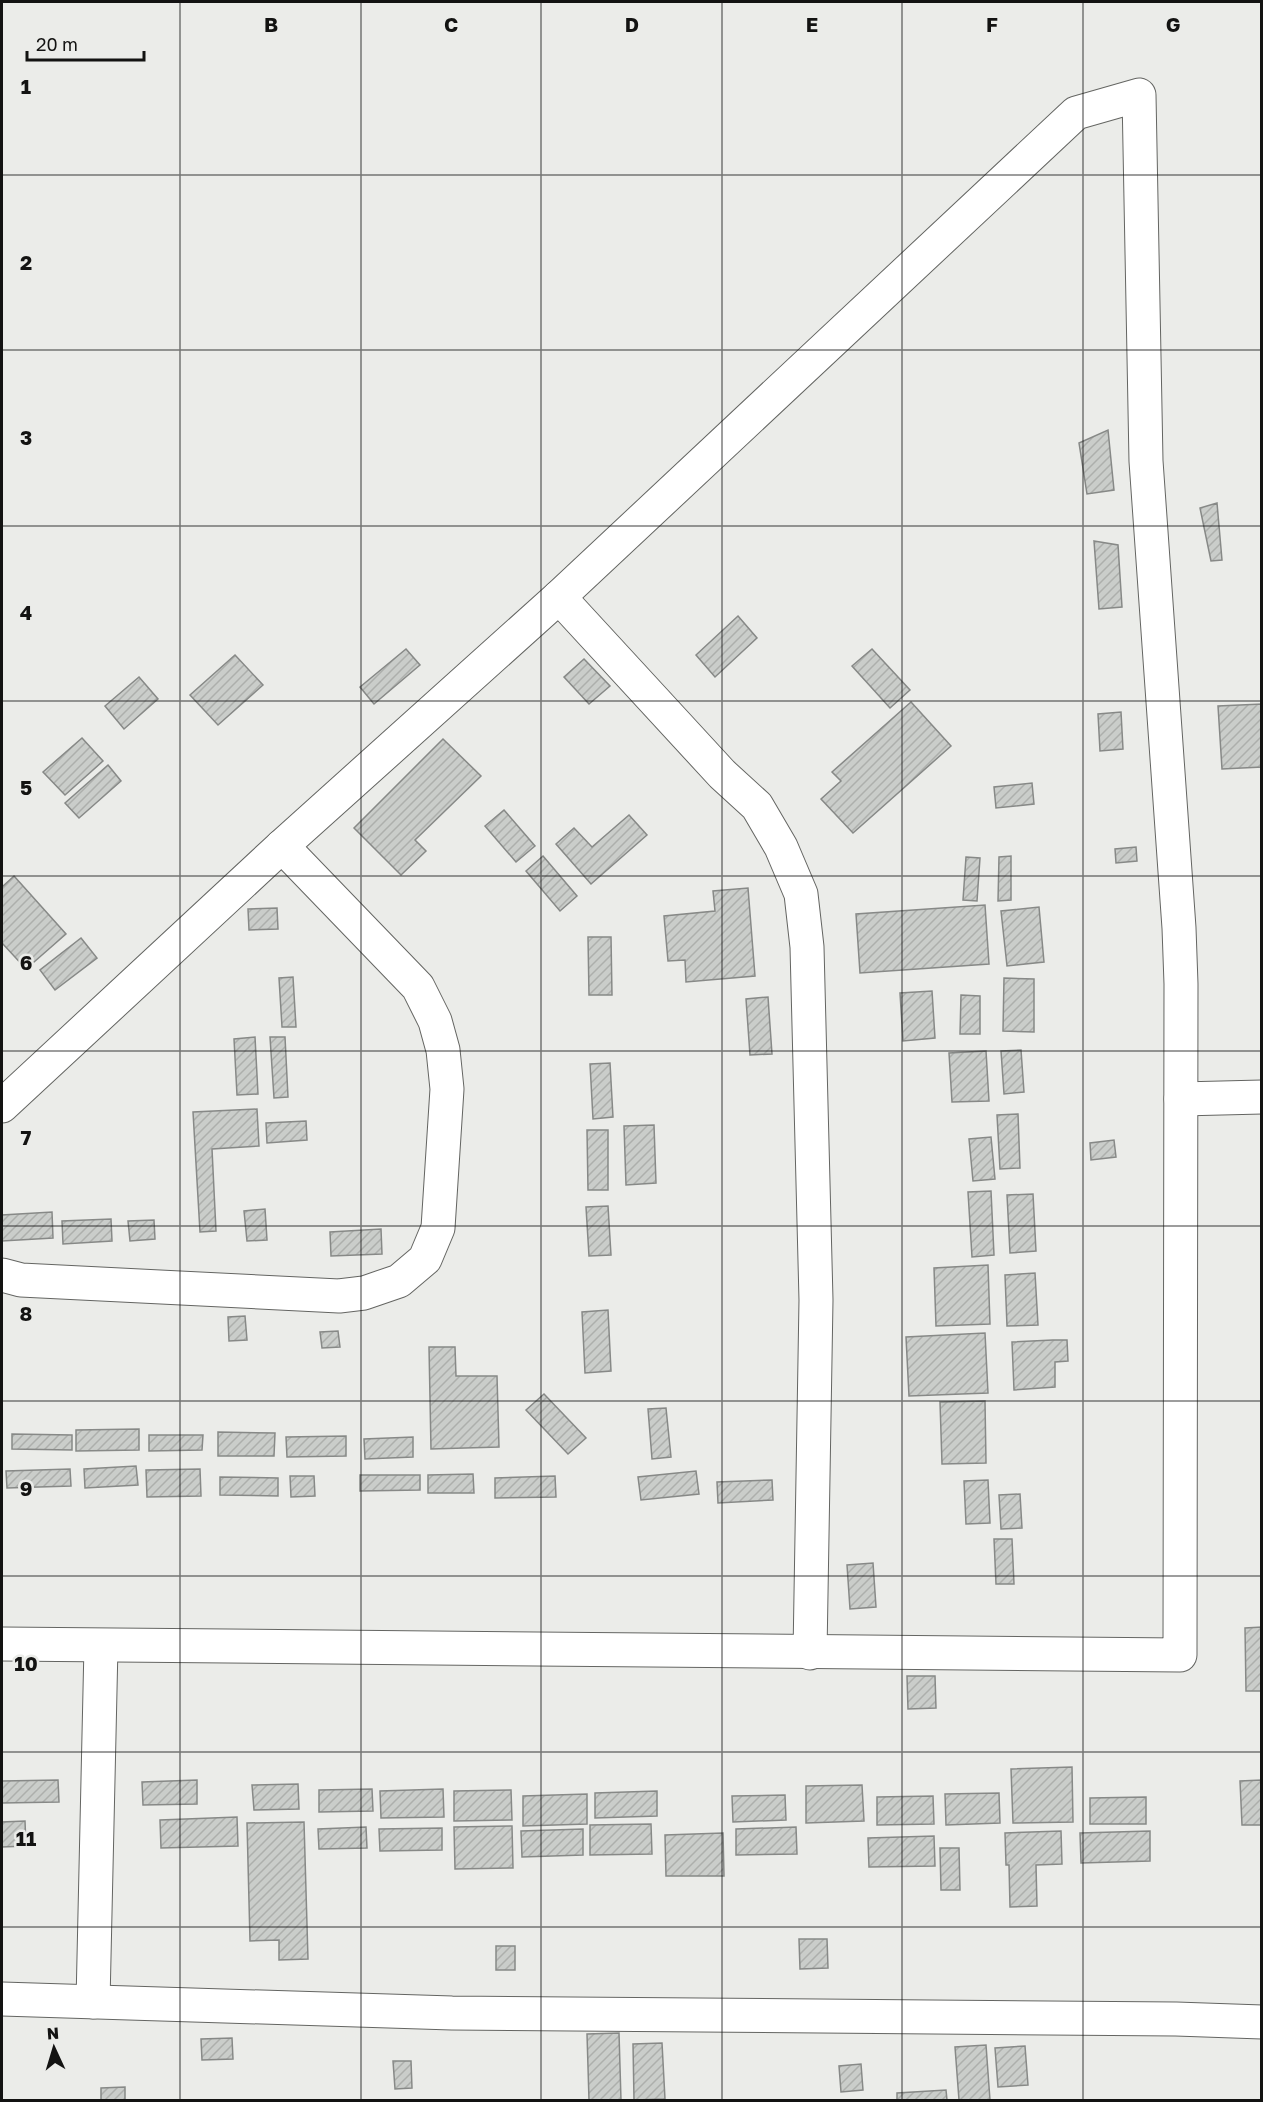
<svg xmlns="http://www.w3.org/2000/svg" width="1263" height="2102" font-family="'Golos Text',sans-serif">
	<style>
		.building { fill: url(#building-hatch); stroke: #878987; stroke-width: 1.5 }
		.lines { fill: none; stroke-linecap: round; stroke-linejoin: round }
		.minor-casing { stroke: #646562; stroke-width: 35 }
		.minor { stroke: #fff; stroke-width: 33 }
		.grid { fill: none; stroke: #131312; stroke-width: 1.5; stroke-opacity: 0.55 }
		.grid-label { font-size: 20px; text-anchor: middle; font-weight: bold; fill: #131312; stroke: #ebece9; stroke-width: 5; stroke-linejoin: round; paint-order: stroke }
	</style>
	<defs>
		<pattern id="building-hatch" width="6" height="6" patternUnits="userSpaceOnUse" patternTransform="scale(1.5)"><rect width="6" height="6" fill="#cacdca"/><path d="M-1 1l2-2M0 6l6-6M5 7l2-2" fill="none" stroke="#adafac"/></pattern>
	</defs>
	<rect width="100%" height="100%" fill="#ebece9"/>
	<g class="building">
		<path d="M1108 430 1114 490 1087 494 1079 443Z"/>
		<path d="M1217 503 1222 560 1211 561 1200 508Z"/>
		<path d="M1094 541 1118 545 1122 607 1099 609Z"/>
		<path d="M738 616 757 638 715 677 696 655Z"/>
		<path d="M406 649 420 665 374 704 360 687Z"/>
		<path d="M872 649 910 690 890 708 852 666Z"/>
		<path d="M235 655 263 685 218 725 190 695Z"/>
		<path d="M584 659 610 686 589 704 564 677Z"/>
		<path d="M139 677 158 699 124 729 105 706Z"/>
		<path d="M911 702 951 746 853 833 821 799 841 781 832 772Z"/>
		<path d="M1262 704V767L1222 769 1218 706Z"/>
		<path d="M1121 712 1123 749 1100 751 1098 714Z"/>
		<path d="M82 738 103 761 65 795 43 772Z"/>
		<path d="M443 739 481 776 415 840 426 851 401 875 354 828Z"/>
		<path d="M108 765 121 781 79 818 65 803Z"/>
		<path d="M1032 783 1034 804 996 808 994 787Z"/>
		<path d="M504 810 535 846 516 862 485 826Z"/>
		<path d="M629 815 647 835 591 884 556 844 574 828 592 847Z"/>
		<path d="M1136 847 1137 861 1116 863 1115 849Z"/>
		<path d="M543 856 577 896 560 911 526 871Z"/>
		<path d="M1011 856V900L998 901 999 857Z"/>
		<path d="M966 857 980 858 977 901 963 900Z"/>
		<path d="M14 876 66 934 26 969 2 943V887Z"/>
		<path d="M748 888 755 976 686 982 685 960 668 961 664 916 715 911 713 891Z"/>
		<path d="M985 905 989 964 860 973 856 914Z"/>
		<path d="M1039 907 1044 962 1007 966 1001 911Z"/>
		<path d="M277 908 278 929 249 930 248 909Z"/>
		<path d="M588 937H611L612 995H589Z"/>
		<path d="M81 938 97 958 55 990 40 970Z"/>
		<path d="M293 977 296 1027H282L279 978Z"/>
		<path d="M1004 978 1034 979V1032L1003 1031Z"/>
		<path d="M932 991 935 1038 903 1041 900 993Z"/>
		<path d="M961 995 980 996V1034H960Z"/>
		<path d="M768 997 772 1054 750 1055 746 999Z"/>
		<path d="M255 1037 258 1094 237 1095 234 1039Z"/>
		<path d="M270 1037H285L288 1097 274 1098Z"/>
		<path d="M1021 1050 1024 1092 1004 1094 1001 1051Z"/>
		<path d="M986 1051 989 1101 952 1102 949 1053Z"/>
		<path d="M610 1063 613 1117 593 1119 590 1064Z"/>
		<path d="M257 1109 259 1146 212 1149 216 1231 200 1232 193 1112Z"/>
		<path d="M1018 1114 1020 1168 1000 1169 997 1115Z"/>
		<path d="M306 1121 307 1140 267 1143 266 1123Z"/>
		<path d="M654 1125 656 1183 626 1185 624 1126Z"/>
		<path d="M587 1130H608V1190H588Z"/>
		<path d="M991 1137 995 1179 973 1181 969 1139Z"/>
		<path d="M1114 1140 1116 1157 1091 1160 1090 1143Z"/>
		<path d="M991 1191 994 1255 972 1257 968 1192Z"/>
		<path d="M1033 1194 1036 1251 1010 1253 1007 1195Z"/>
		<path d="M608 1206 611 1255 589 1256 586 1207Z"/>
		<path d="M265 1209 267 1240 247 1241 244 1211Z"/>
		<path d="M52 1212 53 1238 2 1241V1215Z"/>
		<path d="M111 1219 112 1241 63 1244 62 1221Z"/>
		<path d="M154 1220 155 1239 130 1241 128 1221Z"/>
		<path d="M381 1229 382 1254 331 1256 330 1232Z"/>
		<path d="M988 1265 990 1324 936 1326 934 1268Z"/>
		<path d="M1035 1273 1038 1325 1007 1326 1005 1275Z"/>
		<path d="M608 1310 611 1371 585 1373 582 1312Z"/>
		<path d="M245 1316 247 1340 229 1341 228 1317Z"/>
		<path d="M338 1331 340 1347 322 1348 320 1332Z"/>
		<path d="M985 1333 988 1393 909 1396 906 1337Z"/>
		<path d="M1053 1340H1067L1068 1361 1055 1362V1387L1014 1390 1012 1342Z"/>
		<path d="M429 1347H455L456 1376H497L499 1447 431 1449Z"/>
		<path d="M544 1394 586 1438 568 1454 526 1410Z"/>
		<path d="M985 1401 986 1463 942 1464 940 1402Z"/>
		<path d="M666 1408 671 1457 652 1459 648 1409Z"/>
		<path d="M139 1429V1450L76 1451V1430Z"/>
		<path d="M218 1432 275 1433 274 1456H218Z"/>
		<path d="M12 1434 72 1435V1450L12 1449Z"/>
		<path d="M149 1435H203L202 1450 149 1451Z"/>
		<path d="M346 1436V1456L287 1457 286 1437Z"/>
		<path d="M413 1437V1457L365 1459 364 1439Z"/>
		<path d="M136 1466 138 1485 85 1488 84 1469Z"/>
		<path d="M70 1469 71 1486 7 1488 6 1471Z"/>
		<path d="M200 1469 201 1496 147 1497 146 1470Z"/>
		<path d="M696 1471 699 1494 641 1500 638 1477Z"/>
		<path d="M473 1474 474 1493H428V1475Z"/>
		<path d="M360 1475H420V1490L360 1491Z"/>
		<path d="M290 1476H314L315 1496 291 1497Z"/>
		<path d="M555 1476 556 1497 495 1498V1478Z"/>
		<path d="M220 1477 278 1478V1496L220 1495Z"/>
		<path d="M772 1480 773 1500 718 1503 717 1482Z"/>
		<path d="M988 1480 990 1523 966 1524 964 1481Z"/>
		<path d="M1020 1494 1022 1528 1001 1529 999 1495Z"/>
		<path d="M994 1539H1012L1014 1584H996Z"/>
		<path d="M873 1563 876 1607 850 1609 847 1565Z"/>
		<path d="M1262 1627V1691H1246L1245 1628Z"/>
		<path d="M907 1676H935L936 1708 908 1709Z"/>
		<path d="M1072 1767 1073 1822 1013 1823 1011 1769Z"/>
		<path d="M58 1780 59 1802 2 1803V1781Z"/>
		<path d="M197 1780V1804L143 1805 142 1782Z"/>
		<path d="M1262 1780V1825H1242L1240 1781Z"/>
		<path d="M298 1784 299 1809 254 1810 252 1785Z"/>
		<path d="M862 1785 864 1821 806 1823V1786Z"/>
		<path d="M372 1789 373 1811 319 1812V1790Z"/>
		<path d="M443 1789 444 1817 381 1818 380 1791Z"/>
		<path d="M511 1790 512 1820 454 1821V1791Z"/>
		<path d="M657 1791V1816L595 1818V1793Z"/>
		<path d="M999 1793 1000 1823 946 1825 945 1794Z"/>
		<path d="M587 1794V1824L523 1826V1796Z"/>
		<path d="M785 1795 786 1820 733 1822 732 1796Z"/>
		<path d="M933 1796 934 1824 877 1825V1797Z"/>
		<path d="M1146 1797V1824H1090V1798Z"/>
		<path d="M237 1817 238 1846 161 1848 160 1820Z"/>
		<path d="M25 1821 26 1846 2 1847V1822Z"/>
		<path d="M304 1822 308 1959 279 1960V1940L250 1941 247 1823Z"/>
		<path d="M651 1824 652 1854 590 1855V1825Z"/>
		<path d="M512 1826 513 1868 455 1869 454 1827Z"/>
		<path d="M366 1827 367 1848 319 1849 318 1829Z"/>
		<path d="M796 1827 797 1854 736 1855V1829Z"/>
		<path d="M442 1828V1850L380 1851 379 1829Z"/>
		<path d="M583 1829V1855L522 1857 521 1831Z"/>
		<path d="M1061 1831 1062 1864 1036 1865 1037 1906 1010 1907 1009 1865H1006L1005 1833Z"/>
		<path d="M1150 1831V1861L1081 1863 1080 1833Z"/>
		<path d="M723 1833 724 1876H666L665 1835Z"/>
		<path d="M934 1836 935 1866 869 1867 868 1838Z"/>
		<path d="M940 1848H959L960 1890H941Z"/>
		<path d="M799 1939H827L828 1968 800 1969Z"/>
		<rect x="496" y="1946" width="19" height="24"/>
		<path d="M619 2033 621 2100H589L587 2034Z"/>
		<path d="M232 2038 233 2059 202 2060 201 2039Z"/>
		<path d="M662 2043 665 2099 634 2100 633 2044Z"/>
		<path d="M986 2045 990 2100H959L955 2047Z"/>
		<path d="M1025 2046 1028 2085 998 2087 995 2048Z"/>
		<path d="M393 2061H411L412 2088 395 2089Z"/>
		<path d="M861 2064 863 2090 841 2092 839 2066Z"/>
		<path d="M125 2087V2100H101V2088Z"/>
		<path d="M946 2090 947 2100H897V2093Z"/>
	</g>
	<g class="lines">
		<g class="minor-casing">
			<g id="minor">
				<path d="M559 597 722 774 757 806 781 847 801 894 807 947 816 1300 810 1653"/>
				<path d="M1181 1099 1262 1097"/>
				<path d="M2 1106 282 846 559 597 1076 113 1139 95 1146 461 1179 928 1181 984 1180 1655 2 1644"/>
				<path d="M2 1275 21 1280 339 1296 364 1293 399 1281 425 1259 438 1228 447 1089 443 1050 435 1021 418 987 282 846"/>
				<path d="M2 1999 452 2013 1176 2019 1262 2022"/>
				<path d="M93 2002 101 1646"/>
			</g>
		</g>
		<use href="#minor" class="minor"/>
	</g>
	<path class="grid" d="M180 2V2100M361 2V2100M541 2V2100M722 2V2100M902 2V2100M1083 2V2100M2 175H1262M2 350H1262M2 526H1262M2 701H1262M2 876H1262M2 1051H1262M2 1226H1262M2 1401H1262M2 1576H1262M2 1752H1262M2 1927H1262"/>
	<g class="grid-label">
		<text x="271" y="32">B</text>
		<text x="451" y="32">C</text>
		<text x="632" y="32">D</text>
		<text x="812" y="32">E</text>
		<text x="992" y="32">F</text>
		<text x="1173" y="32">G</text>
		<text x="26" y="94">1</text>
		<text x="26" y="270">2</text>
		<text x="26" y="445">3</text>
		<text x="26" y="620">4</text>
		<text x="26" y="795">5</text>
		<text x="26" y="970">6</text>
		<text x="26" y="1145">7</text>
		<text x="26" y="1321">8</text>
		<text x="26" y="1496">9</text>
		<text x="26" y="1671">10</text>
		<text x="26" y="1846">11</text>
	</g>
	<rect width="1263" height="2102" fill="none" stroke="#131312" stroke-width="6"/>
	<g transform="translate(54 2048) rotate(356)" stroke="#ebece9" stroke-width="4.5" paint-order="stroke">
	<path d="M0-4.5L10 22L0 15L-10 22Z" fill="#131312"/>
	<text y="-9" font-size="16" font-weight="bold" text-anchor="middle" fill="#131312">N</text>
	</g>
	<path d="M27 51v9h117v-9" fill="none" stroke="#131312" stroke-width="3"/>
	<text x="36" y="51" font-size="18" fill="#131312" stroke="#ebece9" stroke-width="4.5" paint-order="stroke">20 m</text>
</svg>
